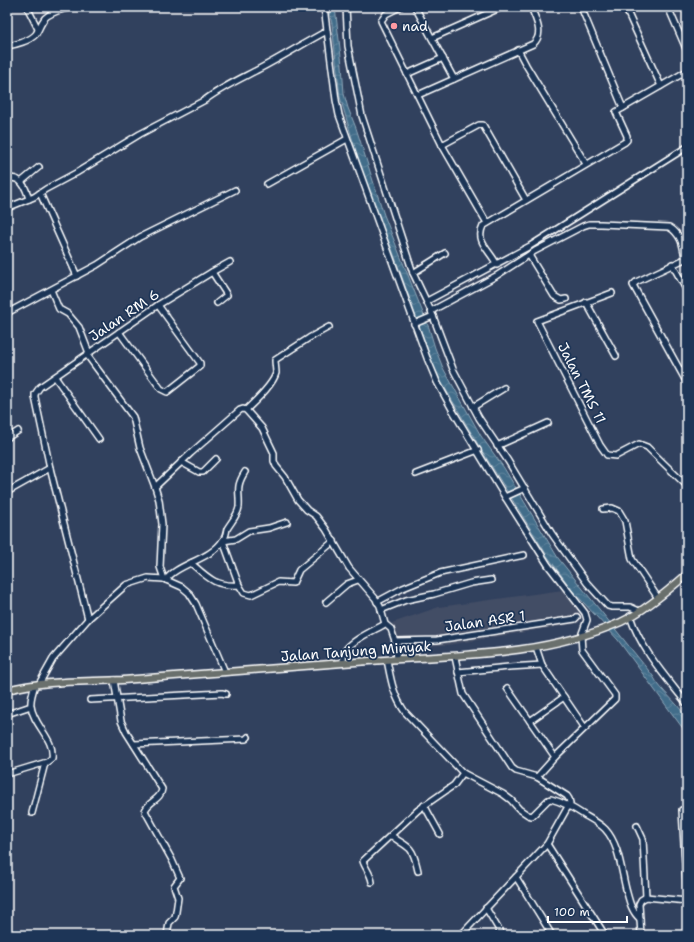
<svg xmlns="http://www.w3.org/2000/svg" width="694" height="942" font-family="'Shantell Sans',sans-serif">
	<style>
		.built { fill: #434d65 }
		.water { fill: url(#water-waves); stroke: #8ea7b9 }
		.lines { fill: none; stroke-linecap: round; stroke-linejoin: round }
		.minor-casing { stroke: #fff; stroke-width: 8 }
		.major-casing { stroke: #fff; stroke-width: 9 }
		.minor { stroke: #1d3557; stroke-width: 5 }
		.major { stroke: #6b706d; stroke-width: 6 }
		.poi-dot { fill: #ff9aa2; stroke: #1d3557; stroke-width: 1.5 }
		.labels { text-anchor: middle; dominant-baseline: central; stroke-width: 3.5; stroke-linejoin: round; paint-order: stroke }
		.poi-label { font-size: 14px; fill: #fff; stroke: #1d3557; text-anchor: start }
		.street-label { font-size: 14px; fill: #fff; stroke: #1d3557 }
	</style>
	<defs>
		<pattern id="water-waves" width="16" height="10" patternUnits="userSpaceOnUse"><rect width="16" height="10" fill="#436d8a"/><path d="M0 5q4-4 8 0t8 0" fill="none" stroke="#5f839c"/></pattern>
	</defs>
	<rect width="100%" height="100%" fill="#31415e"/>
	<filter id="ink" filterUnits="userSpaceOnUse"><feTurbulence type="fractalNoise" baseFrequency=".025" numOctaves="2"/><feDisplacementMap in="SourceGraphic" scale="8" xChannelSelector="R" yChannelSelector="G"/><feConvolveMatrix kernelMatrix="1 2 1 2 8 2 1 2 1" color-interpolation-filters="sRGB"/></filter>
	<g filter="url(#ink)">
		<path class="built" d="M563 590 580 613 581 618 579 623 448 645 400 647 392 623 439 607Z"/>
		<path class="water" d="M328 7H335L342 65 344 94 348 108 356 128 384 215 429 328 435 348 443 368 481 436 504 468 558 558 653 676C661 692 678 702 686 718 688 722 687 729 687 734L618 640 572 590 548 557 479 446 442 383 433 365 392 249 375 213 352 138 340 97 332 24Z"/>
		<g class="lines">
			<g class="minor-casing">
				<g id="minor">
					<path d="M27 7 38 29"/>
					<path d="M324 7 336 100 339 115 427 358 437 382 453 411 505 497 548 565 585 613 587 620 581 636 582 650 615 695V699L555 757 537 777"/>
					<path d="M346 7 348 46 362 116 413 273 431 311 453 369 479 418 508 461 552 534 587 583 608 606 612 607H630L639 611"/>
					<path d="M400 7 386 14 381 21 442 145 487 223"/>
					<path d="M415 7 454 79"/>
					<path d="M581 7 623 108"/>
					<path d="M625 7 661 86"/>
					<path d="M668 7 687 51"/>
					<path d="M432 38 502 7"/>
					<path d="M7 46C15 45 30 41 36 34 39 29 41 23 45 18 52 11 62 10 71 7"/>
					<path d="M518 50 526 65 586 164"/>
					<path d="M407 74 443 58"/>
					<path d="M418 95 533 44C545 34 535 18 531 7"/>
					<path d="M442 145 479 125H483L526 200"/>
					<path d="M7 179C21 175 26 188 29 199"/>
					<path d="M21 182 39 167"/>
					<path d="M267 184 347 139"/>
					<path d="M40 193 77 276"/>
					<path d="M7 208 34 197 46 189 76 173 140 134 205 100C222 87 240 79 259 69 282 57 304 43 327 31"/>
					<path d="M529 255 554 296 561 300 566 299"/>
					<path d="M687 258 636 282 633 285 687 383"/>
					<path d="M672 264 687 291"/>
					<path d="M497 265C490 250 475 242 483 226L625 142 627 140V136L616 112 687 71"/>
					<path d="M212 272 227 295 217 303"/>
					<path d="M413 273 445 253"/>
					<path d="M51 290 59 309 68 314 79 327 89 353"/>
					<path d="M612 293 537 321 600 445 607 455 616 456 639 444 647 447 687 486"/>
					<path d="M427 301 530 246 687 147"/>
					<path d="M586 302 616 356"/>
					<path d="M431 311 496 276 535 251 583 226 589 224H601L669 227C681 234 683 245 685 258"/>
					<path d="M7 313 97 265 140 237 235 190"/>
					<path d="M414 324 433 316"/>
					<path d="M119 332 161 389 167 392 200 366V363L158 305"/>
					<path d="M87 355 133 417 140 448 155 487 159 500 162 524 160 567 164 579"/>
					<path d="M55 377 99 439"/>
					<path d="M473 407 504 388"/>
					<path d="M246 410C255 401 273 385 276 373 276 369 275 364 275 360L309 338 329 327"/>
					<path d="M7 438 18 431"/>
					<path d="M497 446 548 423"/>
					<path d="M181 462 199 472H203L216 459"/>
					<path d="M50 468 88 619"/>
					<path d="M416 474 478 450"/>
					<path d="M155 487 191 453 240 410 243 409 246 410 262 428 274 453V461L276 466 285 477 298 500 307 510 316 516 326 529 349 568 375 598 380 606 385 624 391 629 395 641 397 659"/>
					<path d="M7 492 50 468 35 397V394L40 387 158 305 212 272 230 262"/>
					<path d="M505 497 525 488"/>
					<path d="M603 509 612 508 619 511 625 521 632 559 658 598"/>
					<path d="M223 541 239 585 244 593 251 595 278 582 293 583 299 570 334 541"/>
					<path d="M223 541 236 539 249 531 269 528 287 522"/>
					<path d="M191 563C208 578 216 587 239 585"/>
					<path d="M166 580C176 564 211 560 223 540 226 537 226 533 227 529 231 522 238 515 239 507 240 491 235 488 245 472"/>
					<path d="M326 602 347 584 358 580"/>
					<path d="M377 602 403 588 440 573 524 555"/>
					<path d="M381 610 406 600 434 594 471 583 491 580"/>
					<path d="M630 616C641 650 666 677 687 704"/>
					<path d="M395 641 437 640 575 619 577 617"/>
					<path d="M536 647 542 665 585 728"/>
					<path d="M455 657 463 694 512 768 516 771 537 777 567 796 569 799 570 803 547 844 461 935"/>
					<path d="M387 660C391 680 393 695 405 712L463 773 503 794 511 800 519 809 528 815 532 816 548 800 551 799C562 802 575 809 584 815 591 819 599 823 605 829 619 844 621 869 626 889 629 900 631 911 640 919"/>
					<path d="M343 663C343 659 343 654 345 651 351 640 375 630 385 624"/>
					<path d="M458 672 509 667 542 665"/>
					<path d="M114 680 121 721 126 732 162 789C161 800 148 801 145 811L172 860 180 878 174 886 178 898 176 912 175 917 169 923 167 935"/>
					<path d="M39 684 53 659 88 619 126 585 148 578 164 579 182 587 189 593 196 604 225 672"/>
					<path d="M507 688 555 757"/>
					<path d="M90 700 222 693 226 694"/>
					<path d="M7 714 31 706"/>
					<path d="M530 721 564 697"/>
					<path d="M134 744 246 739 248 737"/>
					<path d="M7 774 47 762 52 758C55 739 33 725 31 706 30 700 33 691 35 685"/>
					<path d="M424 805 440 834"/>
					<path d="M682 810 687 898"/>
					<path d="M32 813 45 763"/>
					<path d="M637 826 643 839 646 897"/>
					<path d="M391 835C397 841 404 843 410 849 415 855 416 863 418 871"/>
					<path d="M547 844 605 935"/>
					<path d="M516 877 552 935"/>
					<path d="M372 882C371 874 364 866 363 861L418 810 454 785 463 773"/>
					<path d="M486 908 502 935"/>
					<path d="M641 935 639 904 641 900 646 897 687 901"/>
				</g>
			</g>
			<g class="major-casing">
				<path id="major" d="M7 690C45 680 84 682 123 680 205 674 287 668 369 661 454 655 541 657 621 622 644 611 668 591 687 574"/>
			</g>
			<use href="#minor" class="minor"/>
			<use href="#major" class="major"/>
		</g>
	</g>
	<circle class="poi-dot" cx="394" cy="26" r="4"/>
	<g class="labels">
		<g class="poi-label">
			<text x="402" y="26">nad</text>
		</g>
		<g class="street-label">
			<text transform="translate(124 315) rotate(-34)">Jalan RM 6</text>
			<text transform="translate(582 383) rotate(63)">Jalan TMS 11</text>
			<text transform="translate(485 621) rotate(-8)">Jalan ASR 1</text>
			<text transform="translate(356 651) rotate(-4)">Jalan Tanjung Minyak</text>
		</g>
	</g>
	<rect width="694" height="942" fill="none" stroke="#1d3557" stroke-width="24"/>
	<rect x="12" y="12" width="670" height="918" fill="none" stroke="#fff" stroke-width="1.5" filter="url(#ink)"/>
	<path d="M548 916v6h79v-6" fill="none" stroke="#ffffff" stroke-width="2"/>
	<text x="554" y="916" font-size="12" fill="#ffffff" stroke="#1d3557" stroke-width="3" paint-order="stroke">100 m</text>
</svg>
